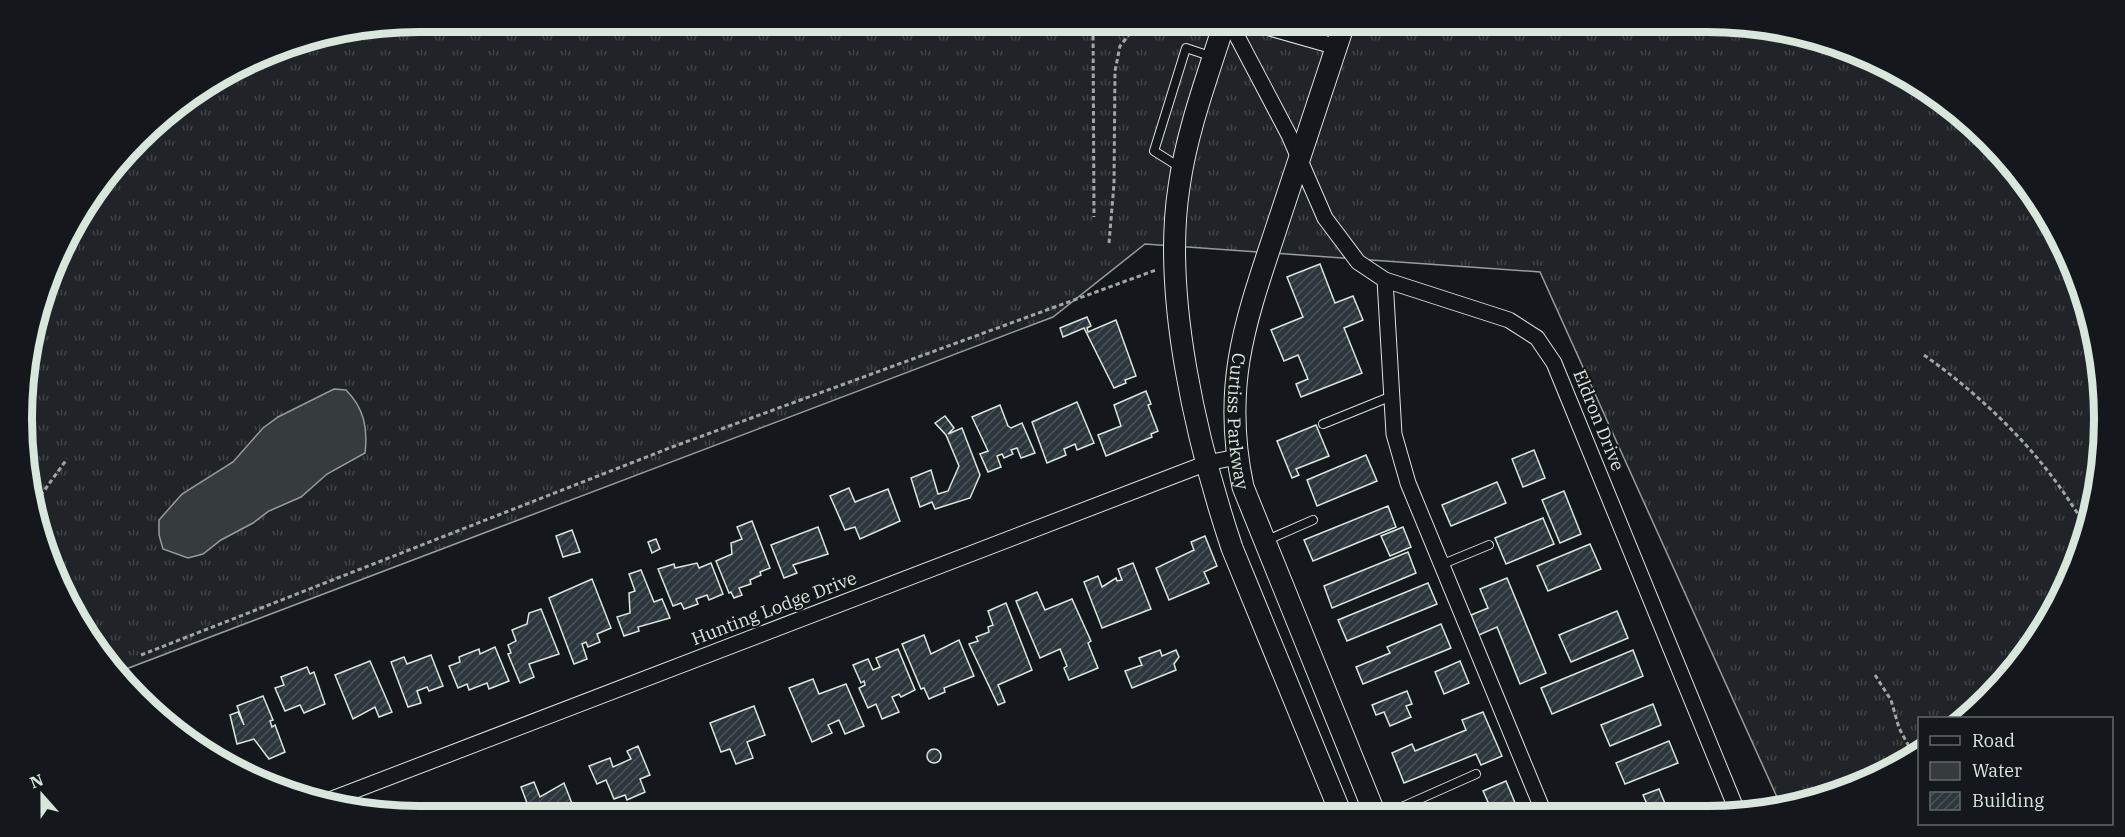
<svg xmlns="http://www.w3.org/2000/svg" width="2125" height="837" font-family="'IBM Plex Serif',serif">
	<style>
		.grass { fill: url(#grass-tufts); stroke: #939e99; stroke-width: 1.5 }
		.water { fill: #363b3e; stroke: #939e99; stroke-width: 1.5 }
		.building { fill: url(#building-hatch); stroke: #d8e6dc; stroke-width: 1.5 }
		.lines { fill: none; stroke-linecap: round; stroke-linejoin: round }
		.service-casing { stroke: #d8e6dc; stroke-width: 10 }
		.minor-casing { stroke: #d8e6dc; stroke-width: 17 }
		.secondary-casing { stroke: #d8e6dc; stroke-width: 23 }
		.path { stroke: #9da8a2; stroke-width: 3; stroke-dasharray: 4.5 3; stroke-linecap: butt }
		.service { stroke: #14181c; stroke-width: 8 }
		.minor { stroke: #14181c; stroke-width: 15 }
		.secondary { stroke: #14181c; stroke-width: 21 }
		.labels { text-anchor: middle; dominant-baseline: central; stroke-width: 4.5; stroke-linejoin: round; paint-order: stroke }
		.street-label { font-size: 18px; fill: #d8e6dc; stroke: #14181c }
		.rim { fill: none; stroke: #d8e6dc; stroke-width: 8 }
	</style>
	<defs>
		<pattern id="grass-tufts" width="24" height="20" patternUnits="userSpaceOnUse" patternTransform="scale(1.5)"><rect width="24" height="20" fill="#202428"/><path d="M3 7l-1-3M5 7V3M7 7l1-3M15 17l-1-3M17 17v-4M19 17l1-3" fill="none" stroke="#404447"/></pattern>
		<pattern id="building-hatch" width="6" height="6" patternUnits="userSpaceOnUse" patternTransform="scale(1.5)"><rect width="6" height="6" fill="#2c363c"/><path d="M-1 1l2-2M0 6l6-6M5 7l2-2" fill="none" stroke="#4a5358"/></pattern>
	</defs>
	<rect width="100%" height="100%" fill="#14181c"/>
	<path class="grass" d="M418 21H1706L1834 42 1905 74 1968 119 2022 176 2063 242 2090 315 2103 392 2101 470 2083 546 2037 640 1968 718H1920L1919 750 1882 775 1781 806 1540 272 1145 244 1053 317 118 672 88 639 51 571 29 496 24 366 42 290 74 220 157 119 220 74 290 42Z"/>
	<path class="water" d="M334 389 346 390C364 408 368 428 365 453L327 474 301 497 269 511 253 523 221 540 203 554 188 558 163 549 159 535V520L182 494 233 462 263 428 278 417Z"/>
	<g class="building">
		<path d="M1320 264 1335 303 1353 296 1363 320 1344 328 1362 373 1301 397 1296 384 1308 379 1298 355 1284 361 1271 330 1303 317 1287 277Z"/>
		<path d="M1087 317 1091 326 1087 328 1088 332 1116 320 1136 376 1125 380 1126 383 1114 388 1084 328 1063 337 1060 328Z"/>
		<path d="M1146 391 1151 404 1148 405 1158 431 1151 434 1152 437 1106 456 1098 435 1121 426 1114 405Z"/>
		<path d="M1077 402 1094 443 1077 450 1075 444 1064 449 1066 455 1047 463 1032 422Z"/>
		<path d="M1000 405 1008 426 1011 428 1022 423 1035 453 1021 458 1017 448 1011 450 1013 454 1004 458 1002 454 997 456 1001 467 988 472 980 454 988 451 972 417Z"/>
		<path d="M945 416 954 428 948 434 962 428 980 475 970 498 935 509 932 502 920 507 911 478 931 470 938 494 948 491 959 466 946 435 935 423Z"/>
		<path d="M1316 425 1329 456 1296 469 1299 475 1292 478 1277 441Z"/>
		<path d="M1534 450 1545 478 1523 487 1512 459Z"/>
		<path d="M1366 455 1377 481 1317 506 1307 480Z"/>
		<path d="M1497 482 1506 503 1451 526 1442 505Z"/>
		<path d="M849 488 855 502 888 489 900 521 860 539 855 527 845 530 830 496Z"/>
		<path d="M1564 491 1581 534 1560 543 1542 500Z"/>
		<path d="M1388 506 1396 527 1313 561 1304 540Z"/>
		<path d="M1543 518 1554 544 1506 564 1495 538Z"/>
		<path d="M752 521 770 568 760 572 761 575 750 580 751 584 739 588 742 595 734 598 731 592 729 593 716 561 732 554 731 543 742 539 737 527Z"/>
		<path d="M818 527 828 554 793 565 797 573 784 578 771 545Z"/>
		<path d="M1403 527 1411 547 1390 556 1381 536Z"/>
		<path d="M572 530 580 552 563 557 556 536Z"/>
		<path d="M1205 536 1217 566 1204 572 1209 583 1169 600 1156 568 1194 550 1191 542Z"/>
		<path d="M656 539 660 549 652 553 648 542Z"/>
		<path d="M1590 544 1601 569 1548 591 1537 566Z"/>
		<path d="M1408 552 1416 573 1332 608 1324 586Z"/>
		<path d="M697 563 699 568 711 563 723 594 709 600 707 595 696 599 698 604 684 609 681 603 673 606 658 569 674 564 675 568Z"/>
		<path d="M1133 563 1151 609 1102 628 1084 582 1098 576 1102 587 1116 578 1117 581 1122 580 1118 569Z"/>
		<path d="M641 570 654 602 662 599 670 618 638 627 639 631 624 636 617 617 630 613 629 593 635 591 629 574Z"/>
		<path d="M1507 578 1546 673 1520 684 1497 627 1479 635 1471 615 1488 608 1480 589Z"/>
		<path d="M592 579 611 628 597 634 600 642 588 647 586 642 582 644 587 659 574 664 549 598Z"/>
		<path d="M1428 583 1437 604 1347 641 1338 620Z"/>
		<path d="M1037 592 1045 610 1072 599 1091 641 1088 643 1098 668 1069 680 1064 668 1067 666 1060 649 1040 658 1016 601Z"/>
		<path d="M1006 603 1032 670 998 685 1005 702 998 705 969 644 978 641 976 637 989 632 988 627 993 625 988 611Z"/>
		<path d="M541 609 559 654 529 664 534 677 520 683 508 654 511 653 508 645 516 641 512 630 527 624 529 613Z"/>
		<path d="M1617 611 1628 638 1571 662 1559 635Z"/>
		<path d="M1441 624 1451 648 1363 684 1356 667 1390 653 1387 647Z"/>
		<path d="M924 635 931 654 959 640 974 676 944 688 945 692 929 699 924 688 921 689 902 644Z"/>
		<path d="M495 647 509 681 489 689 487 683 469 690 467 684 458 688 449 666 460 662 459 657 479 649 480 654Z"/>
		<path d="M898 649 915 690 901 697 899 694 892 697 899 712 882 719 876 704 868 708 859 688 865 685 864 681 861 683 853 665 868 659 873 670 880 667 876 658Z"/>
		<path d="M1160 650 1162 656 1176 650 1179 657 1174 664 1176 670 1132 688 1125 671 1142 665 1139 658Z"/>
		<path d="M1633 650 1643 676 1552 714 1541 688Z"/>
		<path d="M431 655 443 686 429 691 427 687 417 691 421 703 408 707 391 662 404 657 407 664Z"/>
		<path d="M370 661 392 712 379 717 375 707 353 719 335 675Z"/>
		<path d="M1460 661 1469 683 1444 694 1435 672Z"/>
		<path d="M307 667 310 674 314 672 325 704 304 713 300 705 285 711 275 688 284 685 281 677Z"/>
		<path d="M813 679 819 694 846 684 864 726 845 734 839 720 828 725 832 733 812 742 789 688Z"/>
		<path d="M1407 691 1412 704 1406 706 1411 717 1390 726 1384 712 1376 715 1372 705Z"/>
		<path d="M263 696 273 720 270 721 272 727 275 725 285 752 269 759 254 739 237 744 230 715 238 712 244 725 237 706Z"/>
		<path d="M1653 704 1661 725 1610 746 1601 725Z"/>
		<path d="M754 706 765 735 747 742 753 758 736 764 730 749 721 752 710 723Z"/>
		<path d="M1483 712 1502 756 1481 765 1476 754 1404 783 1392 753 1412 744 1415 751 1466 730 1462 720Z"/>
		<path d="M1669 741 1678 763 1625 784 1616 763Z"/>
		<path d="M638 746 650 775 640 779 645 792 627 800 625 795 614 799 606 780 597 784 589 766 610 758 613 767 631 759 627 751Z"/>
		<circle cx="934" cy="756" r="7"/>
		<path d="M1506 781 1518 810 1493 813 1483 791Z"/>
		<path d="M534 782 540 797 564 783 575 811 572 812 574 816H496L495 812 527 803 521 787Z"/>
		<path d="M1659 789 1669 813H1646L1650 811 1643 795Z"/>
		<path d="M1467 804 1471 813H1444Z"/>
	</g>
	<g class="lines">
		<g class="service-casing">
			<g id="service">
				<path d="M1181 168 1154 151 1186 48 1213 57"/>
				<path d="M1323 424 1392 396"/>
				<path d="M1265 541 1313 520"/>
				<path d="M1443 564 1489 545"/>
				<path d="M1386 814 1476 774"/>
			</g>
		</g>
		<g class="minor-casing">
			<g id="minor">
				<path d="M1229 21 1289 135 1325 218 1358 262 1385 280 1509 320 1537 338 1554 363 1738 813"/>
				<path d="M1245 21 1337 47"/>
				<path d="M1385 280 1394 434 1408 483 1544 813"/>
				<path d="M327 801 1207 463 1237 457"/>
			</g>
		</g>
		<g class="secondary-casing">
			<g id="secondary">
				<path d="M1225 21C1208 75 1187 130 1179 187 1162 297 1197 443 1232 548L1341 814"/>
				<path id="s1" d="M1345 21C1324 84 1303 148 1282 211 1249 312 1220 379 1243 487L1375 814"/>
			</g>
		</g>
		<g class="path">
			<path d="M1093 21 1094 217"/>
			<path d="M1109 243 1114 184 1115 71 1120 46 1140 21"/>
			<path d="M1924 355C1979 394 2033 445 2070 502 2075 510 2084 520 2083 531 2082 544 2061 571 2056 589"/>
			<path d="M35 517 38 499 67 459"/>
			<path d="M141 655 672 447 1156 270"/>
			<path d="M1875 675 1891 700 1899 728 1913 754"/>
		</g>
		<use href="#service" class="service"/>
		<use href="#minor" class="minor"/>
		<use href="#secondary" class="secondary"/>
	</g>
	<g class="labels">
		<g class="street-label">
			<text transform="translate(1599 420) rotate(68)">Eldron Drive</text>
			<text stroke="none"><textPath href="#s1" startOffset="417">Curtiss Parkway</textPath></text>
			<text transform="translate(774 608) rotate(-21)">Hunting Lodge Drive</text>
		</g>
	</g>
	<path d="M0 0H2125V837H0ZM419 32H1707A387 387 0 0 1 2094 419V419A387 387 0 0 1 1707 806H419A387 387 0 0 1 32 419V419A387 387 0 0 1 419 32Z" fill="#14181c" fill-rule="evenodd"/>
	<path class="rim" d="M419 32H1707A387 387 0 0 1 2094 419V419A387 387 0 0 1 1707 806H419A387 387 0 0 1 32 419V419A387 387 0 0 1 419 32Z"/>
	<rect x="1918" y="717" width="195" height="108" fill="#14181c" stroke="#626a69" stroke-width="1.5"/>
	<rect x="1930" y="736" width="30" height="9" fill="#14181c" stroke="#626a69" stroke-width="1.5"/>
	<text x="1972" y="747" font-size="18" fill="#d8e6dc">Road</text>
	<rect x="1930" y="762" width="30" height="18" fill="#363b3e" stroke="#626a69" stroke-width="1.5"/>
	<text x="1972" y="777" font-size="18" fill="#d8e6dc">Water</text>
	<rect x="1930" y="792" width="30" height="18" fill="url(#building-hatch)" stroke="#626a69" stroke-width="1.5"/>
	<text x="1972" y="807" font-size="18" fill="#d8e6dc">Building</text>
	<g transform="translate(42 795) rotate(339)" stroke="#14181c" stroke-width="4.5" paint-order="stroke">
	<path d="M0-4.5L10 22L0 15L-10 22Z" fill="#d8e6dc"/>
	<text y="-9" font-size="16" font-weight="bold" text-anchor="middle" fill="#d8e6dc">N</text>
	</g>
</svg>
